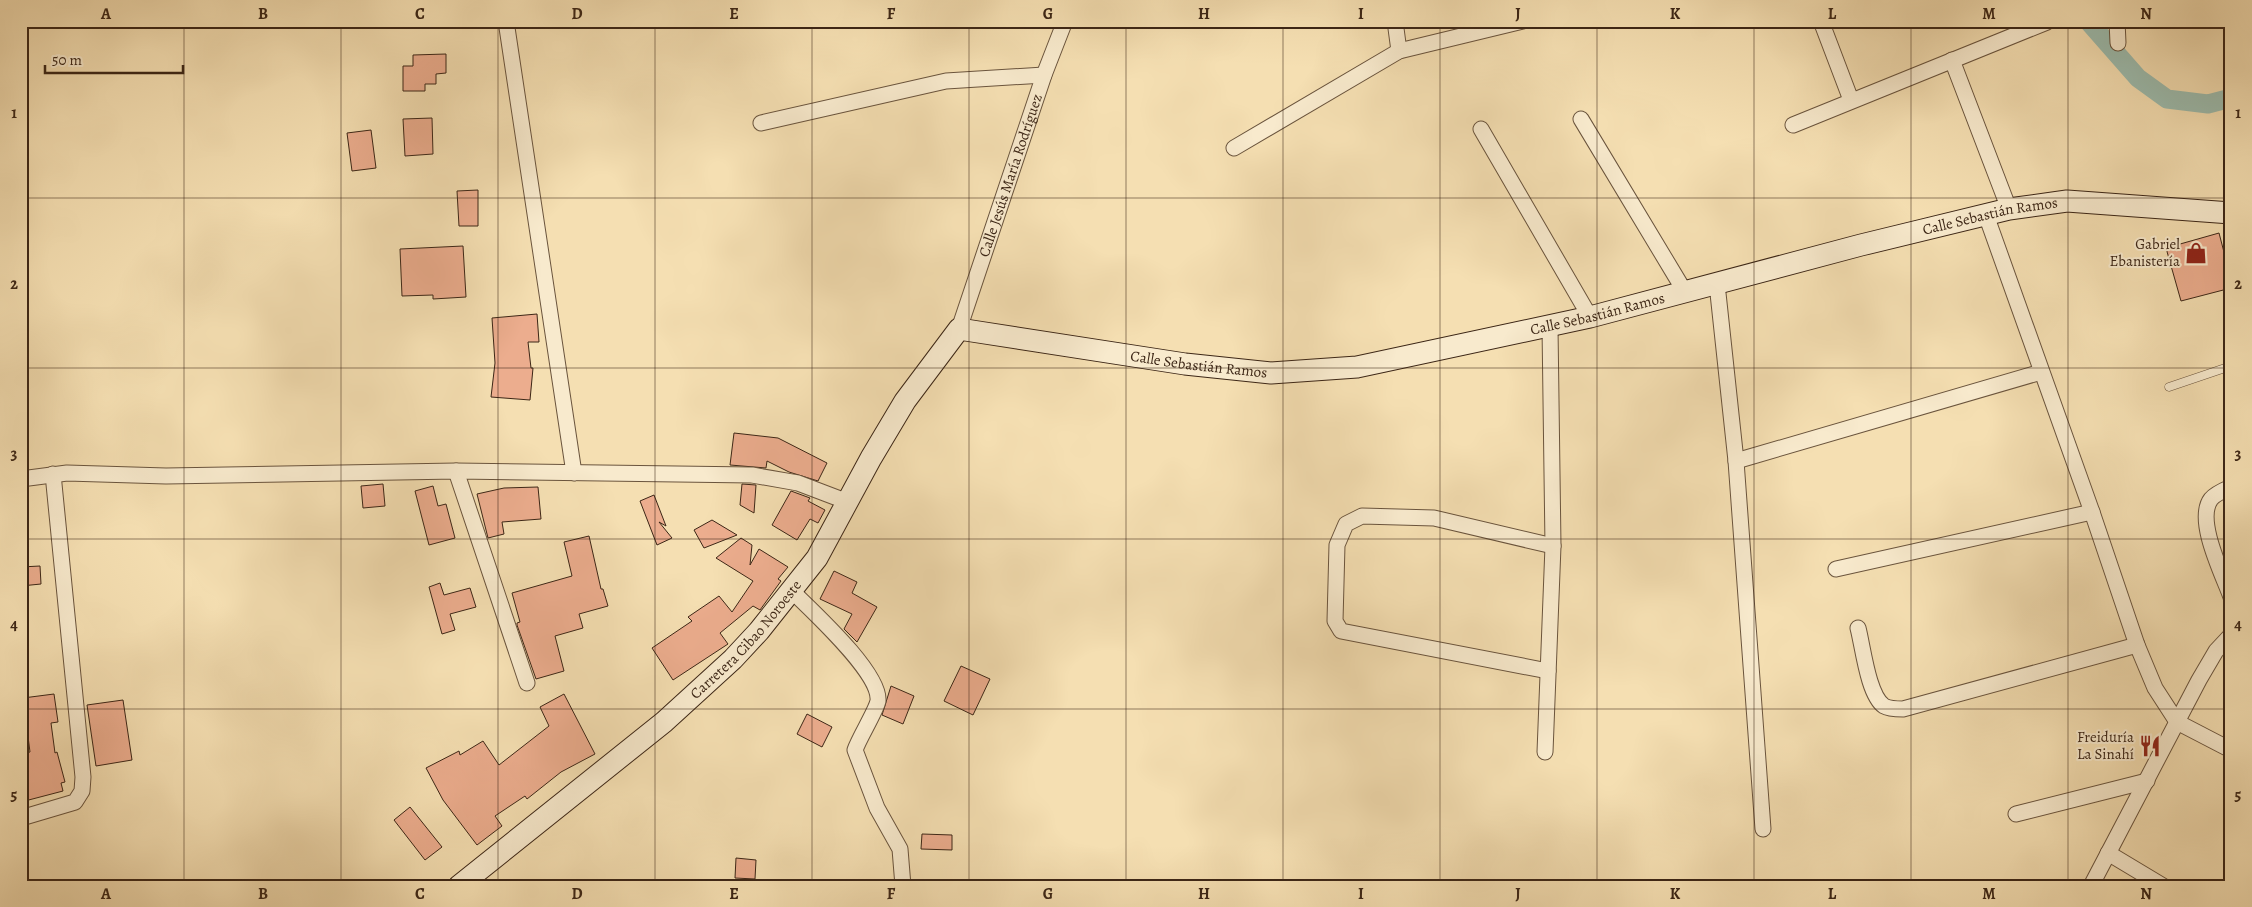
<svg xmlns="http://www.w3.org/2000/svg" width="2252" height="907" font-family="Alegreya,serif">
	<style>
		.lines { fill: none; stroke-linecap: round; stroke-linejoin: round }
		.canal { stroke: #9cbcae; stroke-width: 19 }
		.building { fill: #ecad8e; stroke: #3c2616 }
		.service-casing { stroke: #6a543d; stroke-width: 9 }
		.minor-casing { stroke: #6a543d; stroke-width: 17 }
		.secondary-casing { stroke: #3c2616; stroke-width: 23 }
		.service { stroke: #f8eacd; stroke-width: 8 }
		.minor { stroke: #f8eacd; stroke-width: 15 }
		.secondary { stroke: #f8eacd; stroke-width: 21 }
		.grid { fill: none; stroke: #3c2616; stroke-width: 1; stroke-opacity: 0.55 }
		.labels { text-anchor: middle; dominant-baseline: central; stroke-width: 4; stroke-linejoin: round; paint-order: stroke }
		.street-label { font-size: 15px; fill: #3c2616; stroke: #f8eacd }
		.poi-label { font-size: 15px; fill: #3c2616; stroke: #f8eacd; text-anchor: end }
		.neatline { fill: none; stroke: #3c2616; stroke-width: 2 }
		.grid-label { font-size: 16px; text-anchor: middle; font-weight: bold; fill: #3c2616 }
	</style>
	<rect width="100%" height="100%" fill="#f5dfb2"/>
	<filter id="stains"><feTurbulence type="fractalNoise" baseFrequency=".004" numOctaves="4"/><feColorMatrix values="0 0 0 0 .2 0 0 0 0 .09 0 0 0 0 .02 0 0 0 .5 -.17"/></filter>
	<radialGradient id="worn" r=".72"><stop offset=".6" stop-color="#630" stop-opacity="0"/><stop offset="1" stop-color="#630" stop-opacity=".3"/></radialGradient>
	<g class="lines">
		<path class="canal" d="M2088 21 2138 78 2167 99 2208 104 2231 98"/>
	</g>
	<g class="building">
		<path d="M446 54V73L436 74V84H425V91H403V66H413V55Z"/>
		<path d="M432 118 433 154 405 156 403 119Z"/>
		<path d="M371 130 376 168 352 171 347 133Z"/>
		<path d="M478 190V226H459L457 191Z"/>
		<path d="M2219 233 2231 279V288L2181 301 2166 248Z"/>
		<path d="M463 246 466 297 433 299V295L402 296 400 249Z"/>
		<path d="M537 314 539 342H528L531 368H533L530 400 491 397 495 363 492 318Z"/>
		<path d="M734 433 778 438 827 463 818 481 789 472 767 461 766 468 730 465Z"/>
		<path d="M383 484 385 506 363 508 361 486Z"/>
		<path d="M742 484 756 485 754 513 740 505Z"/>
		<path d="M433 486 438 506 446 504 455 538 429 545 415 491Z"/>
		<path d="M538 487 541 519 502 522 504 534 488 538 477 494 504 488Z"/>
		<path d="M791 491 810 498 808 501 825 510 818 523 810 519 797 540 772 525Z"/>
		<path d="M654 495 666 526 659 522 672 538 657 545 640 501Z"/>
		<path d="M712 520 737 535 704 548 694 530Z"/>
		<path d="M589 536 601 589H603L608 606 579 614 583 628 555 636 564 671 536 679 517 625V623L520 622 512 593 572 576 564 542Z"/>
		<path d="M741 538 752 545 750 565 759 549 788 567 778 579 781 581 760 610 753 606 720 633 728 644 673 680 652 648 692 621 688 617 719 596 732 612 753 581 716 558Z"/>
		<path d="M40 566 41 584 21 586V567Z"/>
		<path d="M834 571 857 582 852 593 877 607 857 642 844 629 852 614 820 599Z"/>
		<path d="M440 583 444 595 470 588 476 607 450 614 455 630 442 634 429 587Z"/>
		<path d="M961 666 990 679 973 715 944 701Z"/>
		<path d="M891 686 914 696 903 724 882 715Z"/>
		<path d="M54 694 58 722 51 723 55 753 57 752 65 782 61 783 63 791 21 802V754L30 752 23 698Z"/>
		<path d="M564 694 595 754 561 772 527 799 525 796 495 816 502 826 477 845 443 800 426 768 459 751 460 755 483 741 499 765 549 726 540 707Z"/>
		<path d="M123 700 132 760 96 766 87 705Z"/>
		<path d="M807 714 832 727 822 747 797 734Z"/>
		<path d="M410 807 442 847 425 860 394 820Z"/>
		<path d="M922 834 952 835V850L921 849Z"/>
		<path d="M736 858 756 860 755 879 735 878Z"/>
	</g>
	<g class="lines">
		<g class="service-casing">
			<path id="service" d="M2169 387 2231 366"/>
		</g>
		<g class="minor-casing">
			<g id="minor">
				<path d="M506 21 574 473"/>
				<path d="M1395 21 1399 51"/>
				<path d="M1821 21 1851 100"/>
				<path d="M2117 21 2118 43"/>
				<path d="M1952 60 2009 209"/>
				<path d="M1581 119 1685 292"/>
				<path d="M761 123 946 81 1044 75"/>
				<path d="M1793 125 2047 22"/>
				<path d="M1481 129 1590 317"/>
				<path d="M1234 148 1399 51 1523 21"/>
				<path d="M1986 215 2092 512 2137 645 2155 688 2177 722 2231 750"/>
				<path d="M1717 284 1736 461 1763 829"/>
				<path id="s1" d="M959 329 1044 75 1065 21"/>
				<path d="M1736 461 2041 372"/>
				<path d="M456 471 527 683"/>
				<path d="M21 479 67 473 166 476 456 471 752 475 798 483 848 502"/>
				<path d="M2231 487C2224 490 2215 494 2211 499 2195 520 2223 575 2231 597"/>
				<path d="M1836 569 2092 512"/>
				<path d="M792 591C811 610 881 673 878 701 876 711 859 738 855 750L877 808 900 849 903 886"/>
				<path d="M1858 628C1863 647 1868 695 1884 706 1889 709 1897 709 1903 709L2137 645"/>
				<path d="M1548 671 1341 631 1335 621 1337 545 1346 524 1362 516 1434 518 1553 546"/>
				<path d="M1545 752 1553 546 1550 327"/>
				<path d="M2016 814 2147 781"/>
				<path d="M21 818 75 802 82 791 83 777 53 474"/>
				<path d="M2108 853 2163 886"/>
				<path d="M2091 886 2199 680 2216 651 2231 635"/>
			</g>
		</g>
		<g class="secondary-casing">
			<g id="secondary">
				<path id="s2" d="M459 886 664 722 733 659 759 631 817 558 871 458 905 401 959 329 1185 364 1271 373 1357 367 1590 317 1861 245 2009 209 2067 201 2231 213"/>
			</g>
		</g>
		<use href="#service" class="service"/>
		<use href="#minor" class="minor"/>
		<use href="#secondary" class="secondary"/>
	</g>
	<path class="grid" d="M184 21V886M341 21V886M498 21V886M655 21V886M812 21V886M969 21V886M1126 21V886M1283 21V886M1440 21V886M1597 21V886M1754 21V886M1911 21V886M2068 21V886M21 198H2231M21 368H2231M21 539H2231M21 709H2231"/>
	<defs>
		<g id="shop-bare" transform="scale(1.725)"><path d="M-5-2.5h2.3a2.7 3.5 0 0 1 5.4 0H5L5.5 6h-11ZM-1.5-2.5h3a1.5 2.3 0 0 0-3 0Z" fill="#8f2418" stroke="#f8eacd" stroke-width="2.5" paint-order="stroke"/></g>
		<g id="restaurant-bare" transform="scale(1.725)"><path d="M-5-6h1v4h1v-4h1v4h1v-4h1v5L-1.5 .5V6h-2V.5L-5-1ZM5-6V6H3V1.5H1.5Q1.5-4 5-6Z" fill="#8f2418" stroke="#f8eacd" stroke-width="2.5" paint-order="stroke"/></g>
	</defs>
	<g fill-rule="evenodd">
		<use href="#shop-bare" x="2196" y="253"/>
		<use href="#restaurant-bare" x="2150" y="746"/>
	</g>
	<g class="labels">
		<g class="street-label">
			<text stroke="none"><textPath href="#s1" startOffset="162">Calle Jesús María Rodríguez</textPath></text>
			<text stroke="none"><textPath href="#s2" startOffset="1810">Calle Sebastián Ramos</textPath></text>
			<text stroke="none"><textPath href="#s2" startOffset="1405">Calle Sebastián Ramos</textPath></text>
			<text stroke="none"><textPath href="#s2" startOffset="1000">Calle Sebastián Ramos</textPath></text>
			<text stroke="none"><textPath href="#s2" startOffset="379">Carretera Cibao Noroeste</textPath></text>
		</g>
		<g class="poi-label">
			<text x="2180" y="244">Gabriel<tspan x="2180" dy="17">Ebanistería</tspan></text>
			<text x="2134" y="737">Freiduría<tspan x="2134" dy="17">La Sinahí</tspan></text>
		</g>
	</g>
	<rect width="2252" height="907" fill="none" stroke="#f5dfb2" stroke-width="55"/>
	<path d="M45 65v8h138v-8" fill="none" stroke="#3c2616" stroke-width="2.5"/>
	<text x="52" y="65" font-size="15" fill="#3c2616" stroke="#f8eacd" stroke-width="4" paint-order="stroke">50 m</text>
	<rect x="28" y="28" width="2196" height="852" class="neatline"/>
	<g class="grid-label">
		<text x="106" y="19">A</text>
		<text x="263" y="19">B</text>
		<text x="420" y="19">C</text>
		<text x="577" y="19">D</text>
		<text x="734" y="19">E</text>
		<text x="891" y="19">F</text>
		<text x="1048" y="19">G</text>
		<text x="1204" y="19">H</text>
		<text x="1361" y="19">I</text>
		<text x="1518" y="19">J</text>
		<text x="1675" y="19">K</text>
		<text x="1832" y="19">L</text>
		<text x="1989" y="19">M</text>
		<text x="2146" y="19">N</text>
		<text x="14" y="118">1</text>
		<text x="2238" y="118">1</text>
		<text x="14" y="289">2</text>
		<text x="2238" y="289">2</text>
		<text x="14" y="459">3</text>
		<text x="2238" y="459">3</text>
		<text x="14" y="630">4</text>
		<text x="2238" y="630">4</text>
		<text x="14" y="800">5</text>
		<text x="2238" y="800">5</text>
		<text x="106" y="899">A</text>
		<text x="263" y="899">B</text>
		<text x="420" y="899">C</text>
		<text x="577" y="899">D</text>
		<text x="734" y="899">E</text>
		<text x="891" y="899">F</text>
		<text x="1048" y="899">G</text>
		<text x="1204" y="899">H</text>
		<text x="1361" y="899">I</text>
		<text x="1518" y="899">J</text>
		<text x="1675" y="899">K</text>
		<text x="1832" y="899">L</text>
		<text x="1989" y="899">M</text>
		<text x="2146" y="899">N</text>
	</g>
	<rect width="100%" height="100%" filter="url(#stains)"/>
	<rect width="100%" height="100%" fill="url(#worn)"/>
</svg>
